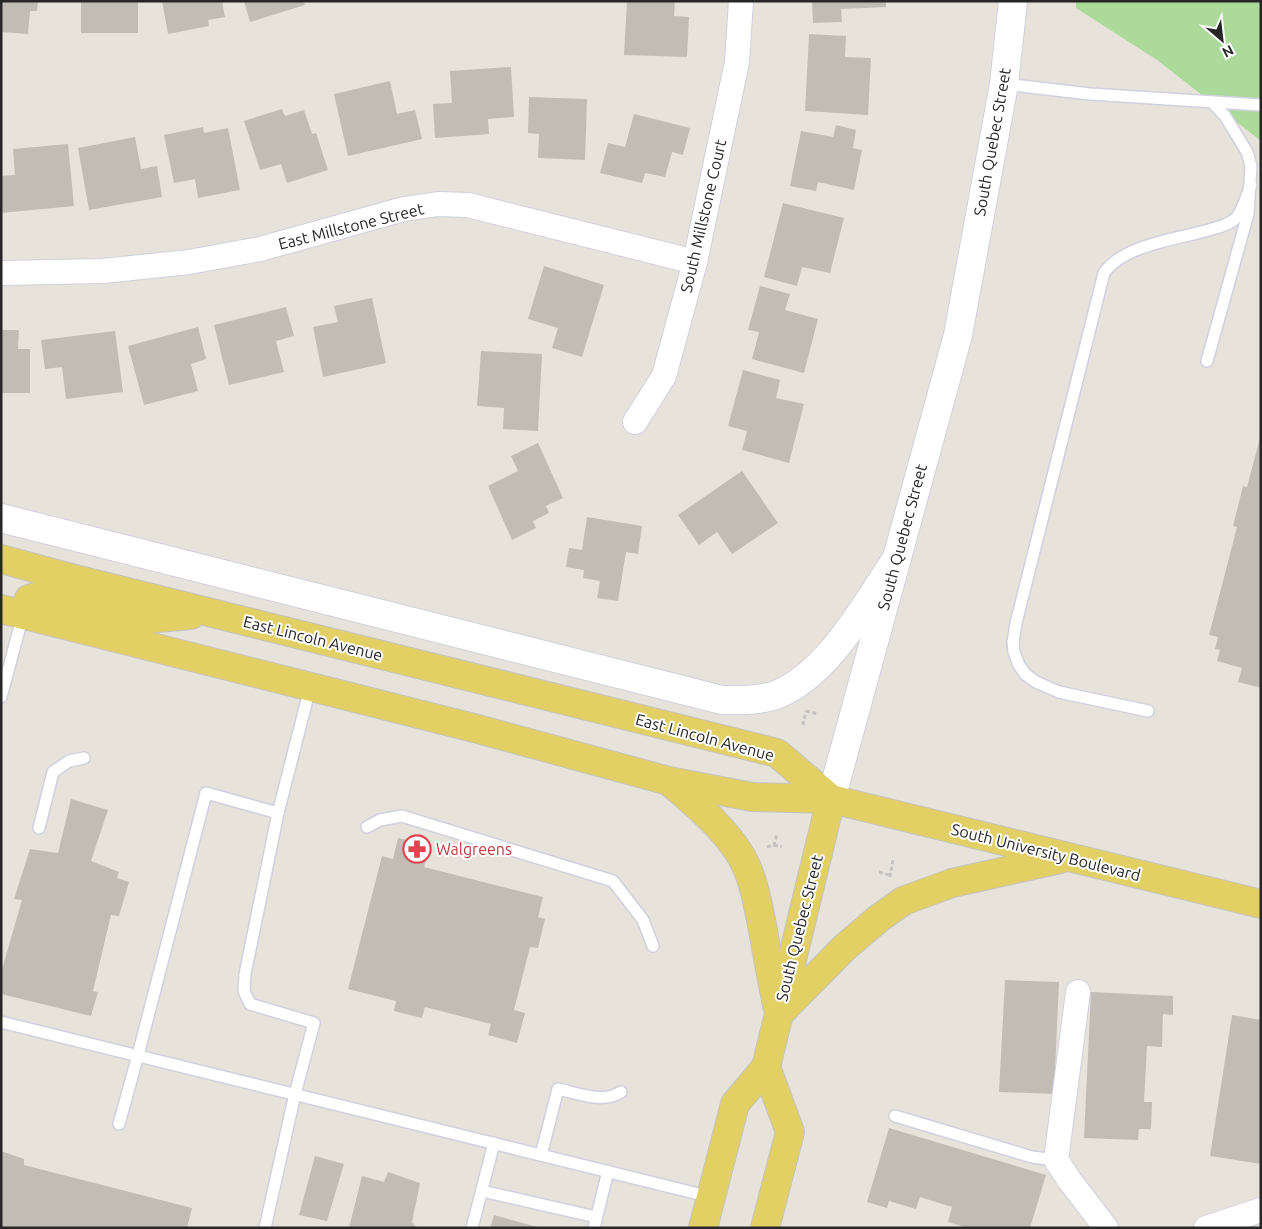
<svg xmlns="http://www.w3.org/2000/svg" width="1262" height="1229" font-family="Ubuntu,sans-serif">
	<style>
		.green { fill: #abda9b }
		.building { fill: #c1bdb5 }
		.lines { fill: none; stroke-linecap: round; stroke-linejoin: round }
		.lane-casing { stroke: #cfd1df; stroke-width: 14 }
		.street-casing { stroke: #cfd1df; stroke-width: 26 }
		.secondary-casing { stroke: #cfd1df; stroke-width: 30 }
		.primary-casing { stroke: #c3c3c3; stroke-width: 30 }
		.path { stroke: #c3c3c3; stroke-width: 3; stroke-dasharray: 4 2.5; stroke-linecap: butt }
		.lane { stroke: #fff; stroke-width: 11 }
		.street { stroke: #fff; stroke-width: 24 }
		.secondary { stroke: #fff; stroke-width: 28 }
		.primary { stroke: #e2d065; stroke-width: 28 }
		.labels { text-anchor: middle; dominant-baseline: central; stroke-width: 4; stroke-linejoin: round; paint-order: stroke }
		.street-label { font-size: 16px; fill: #272727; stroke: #fff }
		.health-label { font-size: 16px; fill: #be3a42; stroke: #fff; text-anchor: start }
	</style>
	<rect width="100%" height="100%" fill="#e8e3da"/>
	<path class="green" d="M1076 1H1261V141L1157 60 1076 8Z"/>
	<g class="building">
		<path d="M1 1H38L37 11H30L28 34 1 32Z"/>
		<rect x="81" y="1" width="57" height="32"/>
		<path d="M162 1H222L225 17 208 20 209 26 168 34Z"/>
		<path d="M244 1H303L305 5 250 22Z"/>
		<path d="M627 1H675L674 16 689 17 687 57 624 55Z"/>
		<path d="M812 1H886V7L841 9 842 22 813 23Z"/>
		<path d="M809 34 846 36 845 57 871 58 868 115 805 111Z"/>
		<path d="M511 67 514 117 488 119 489 134 435 138 433 104 452 103 450 71Z"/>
		<path d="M390 81 397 114 415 110 422 139 348 156 334 94Z"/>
		<path d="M529 97 587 99 585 160 538 158 539 134 528 133Z"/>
		<path d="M282 109 285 116 304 110 312 134 316 133 328 170 287 183 281 164 260 170 244 121Z"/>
		<path d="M634 114 690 128 683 155 672 152 665 177 645 173 642 183 600 173 608 143 625 147Z"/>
		<path d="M836 125 856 130 853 148 862 150 854 190 818 182 816 191 790 186 801 131 833 137Z"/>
		<path d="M203 127 204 133 228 128 240 190 198 198 195 179 174 183 164 135Z"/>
		<path d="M135 137 141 169 157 166 162 197 89 210 78 148Z"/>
		<path d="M68 144 74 206 1 213V176L15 175 13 149Z"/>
		<path d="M783 203 844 218 830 273 802 267 797 286 764 277Z"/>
		<path d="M544 266 604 285 582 357 552 348 558 328 528 319Z"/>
		<path d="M760 286 790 294 785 310 818 319 804 373 752 359 759 332 748 330Z"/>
		<path d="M372 298 386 363 323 377 313 327 338 322 334 306Z"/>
		<path d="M286 307 294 336 276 341 284 372 229 385 214 325Z"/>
		<path d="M198 327 206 359 191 364 198 391 144 405 128 346Z"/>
		<path d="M1 330H19L18 349H30V393H1Z"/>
		<path d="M115 331 123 392 66 399 62 367 45 369 41 340Z"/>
		<path d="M481 351 542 354 538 431 503 429 504 408 477 406Z"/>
		<path d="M743 370 780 380 776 398 804 404 789 463 742 450 747 431 728 426Z"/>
		<path d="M1260 438H1261V688L1238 682 1242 668 1217 661 1220 650 1215 649 1218 637 1209 635 1237 527 1233 526 1243 486 1247 487Z"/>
		<path d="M538 443 563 498 546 506 549 513 533 521 536 528 512 540 488 486 518 471 511 456Z"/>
		<path d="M742 471 778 523 732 554 717 532 699 545 678 515Z"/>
		<path d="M587 517 642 526 638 554 626 552 618 601 597 598 600 581 583 578 584 570 566 567 569 548 582 550Z"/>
		<path d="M71 799 108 810 91 861 119 872 117 878 129 882 119 916 111 915 93 991 98 992 91 1016 1 994V973L22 900 14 899 30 849 58 853Z"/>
		<path d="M398 838 430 845 424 867 543 897 538 917 545 919 538 948 530 947 514 1010 525 1013 517 1043 488 1035 491 1024 425 1007 422 1018 394 1011 396 1001 348 989 382 856 393 859Z"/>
		<path d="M1005 980 1059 982 1054 1094 999 1092Z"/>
		<path d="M1091 992 1173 996V1015L1163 1014 1162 1047 1147 1046 1144 1102H1152L1151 1129H1139L1138 1140 1084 1138Z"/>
		<path d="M1232 1015 1261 1020V1164L1210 1156Z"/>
		<path d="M889 1128 1046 1175 1030 1228H968L948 1222 952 1207 920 1197 916 1209 889 1201 887 1208 867 1202Z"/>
		<path d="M1 1151 24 1159V1165L192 1208 187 1228H1Z"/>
		<path d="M315 1156 344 1164 327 1221 299 1215Z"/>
		<path d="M388 1172 420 1183 412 1222 417 1228H349L362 1176 384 1182Z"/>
		<path d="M494 1215 537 1227V1228H490Z"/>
	</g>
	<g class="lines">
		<g class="lane-casing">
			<g id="lane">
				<path d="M1004 84 1090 94 1261 105"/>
				<path d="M1207 361 1248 214 1251 166 1247 152 1225 116 1212 102"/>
				<path d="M1 697 23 615"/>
				<path d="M1148 711 1059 692 1036 682 1025 674 1019 665 1014 652 1013 642 1016 623 1104 273C1123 245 1177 239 1209 230 1218 227 1230 225 1237 217 1243 209 1247 195 1251 185"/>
				<path d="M367 827 380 820 402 816 613 881 643 920 653 946"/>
				<path d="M39 828 53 772 69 761 84 758"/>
				<path d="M1 1022 711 1197"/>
				<path d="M895 1116 1032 1157 1056 1160"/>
				<path d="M119 1124 138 1055 206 793 278 813 310 688"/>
				<path d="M541 1155 558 1089C577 1093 603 1104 621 1092"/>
				<path d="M482 1191 596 1217"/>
				<path d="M265 1228 295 1094 314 1023 250 1004 244 991 245 974 278 813"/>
				<path d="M472 1228 494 1143"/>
				<path d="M594 1228 608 1171"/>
			</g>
		</g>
		<g class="street-casing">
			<g id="street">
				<path d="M1 273 103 271 189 262 260 249 404 209 438 204 468 205 695 262"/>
				<path d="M635 422 664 376 695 262 737 62 741 1"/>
				<path d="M1078 992 1056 1160 1070 1181 1106 1228"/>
				<path d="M1206 1228 1261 1210"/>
			</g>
		</g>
		<g class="secondary-casing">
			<g id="secondary">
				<path d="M1 518 722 700C741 700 758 701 776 695 828 675 866 604 897 558"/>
				<path d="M831 799 958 335 1004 84 1013 1"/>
			</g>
		</g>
		<g class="primary-casing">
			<g id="primary">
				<path d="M1 559 71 578 777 753 831 799"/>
				<path d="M1 609 474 728 669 781 752 797 831 799 1261 904"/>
				<path d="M23 615 29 599 44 594 147 619 191 615"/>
				<path d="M670 782C695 804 724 827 741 856 754 878 758 906 763 930 767 955 772 980 777 1005"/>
				<path d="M779 1014 844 948 878 919 903 901 952 883 1060 859"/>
				<path d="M703 1228 735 1104 766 1067 831 799"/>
				<path d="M765 1228 790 1132 766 1067"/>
			</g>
		</g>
		<g class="path">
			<path d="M806 711 818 714"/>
			<path d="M803 725 806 711"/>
			<path d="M774 845 782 847"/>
			<path d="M767 847 774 845 777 834"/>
			<path d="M879 872 889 875"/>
			<path d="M890 877 893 860"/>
		</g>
		<use href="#lane" class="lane"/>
		<use href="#street" class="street"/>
		<use href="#secondary" class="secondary"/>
		<use href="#primary" class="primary"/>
	</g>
	<defs>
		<g id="pharmacy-ring" transform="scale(1.4375)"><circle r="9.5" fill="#fff" stroke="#e0444e" stroke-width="1.5"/><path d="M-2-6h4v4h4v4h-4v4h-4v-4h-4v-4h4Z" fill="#e0444e"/></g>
	</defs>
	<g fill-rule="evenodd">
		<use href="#pharmacy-ring" x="417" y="849"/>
	</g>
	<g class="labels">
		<g class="street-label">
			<text transform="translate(992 142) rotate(-80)">South Quebec Street</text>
			<text transform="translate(703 216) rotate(-77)">South Millstone Court</text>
			<text transform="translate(351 226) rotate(-14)">East Millstone Street</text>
			<text transform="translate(902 537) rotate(-75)">South Quebec Street</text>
			<text transform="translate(313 638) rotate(14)">East Lincoln Avenue</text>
			<text transform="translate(705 737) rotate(15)">East Lincoln Avenue</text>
			<text transform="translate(1046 852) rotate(14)">South University Boulevard</text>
			<text transform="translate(799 928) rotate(-76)">South Quebec Street</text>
		</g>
		<g class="health-label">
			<text x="436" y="849">Walgreens</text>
		</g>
	</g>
	<rect width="1262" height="1229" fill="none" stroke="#272727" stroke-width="5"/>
	<g transform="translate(1222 40) rotate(152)" stroke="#ffffff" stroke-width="4" paint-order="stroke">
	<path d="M0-4L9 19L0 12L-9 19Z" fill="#272727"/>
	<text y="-8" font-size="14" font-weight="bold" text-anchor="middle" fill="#272727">N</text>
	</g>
</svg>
